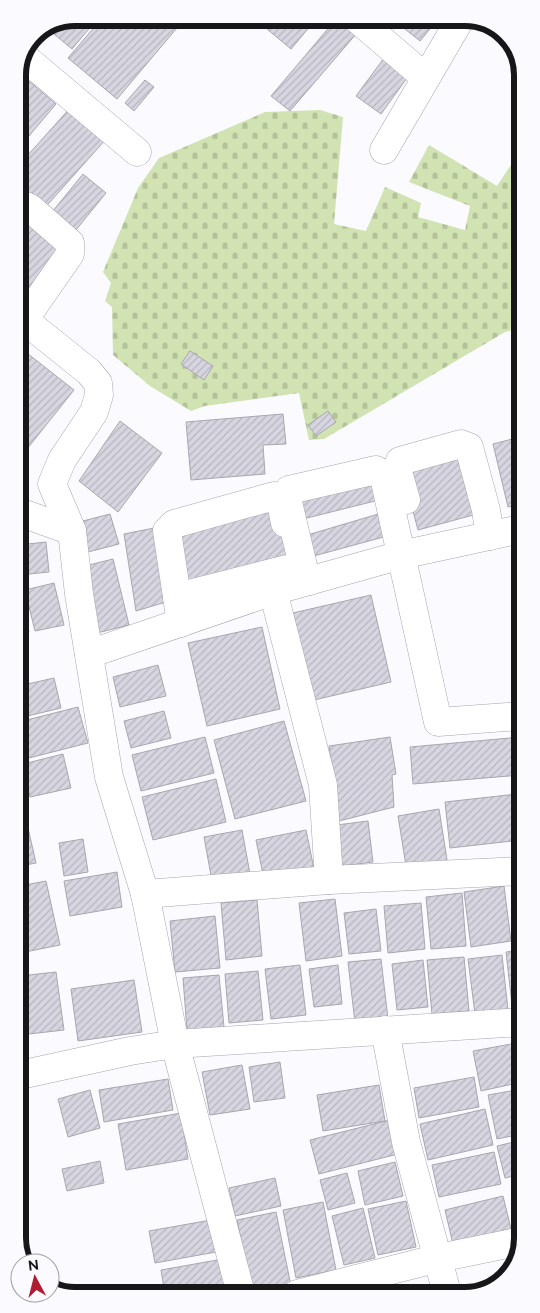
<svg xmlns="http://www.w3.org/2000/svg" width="540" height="1313" font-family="Raleway,sans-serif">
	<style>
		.cemetery { fill: url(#cemetery-stones) }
		.building { fill: url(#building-hatch); stroke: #a8a6b1 }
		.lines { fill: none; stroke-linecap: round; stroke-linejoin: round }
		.minor-casing { stroke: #a6a4af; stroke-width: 29 }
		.minor { stroke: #fff; stroke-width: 28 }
		.rim { fill: none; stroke: #17171a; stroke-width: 6 }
	</style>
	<defs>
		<pattern id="cemetery-stones" width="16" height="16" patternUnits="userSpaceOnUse" patternTransform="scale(1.25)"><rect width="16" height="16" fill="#d1e3b2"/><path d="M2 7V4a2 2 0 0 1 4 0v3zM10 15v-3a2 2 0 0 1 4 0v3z" fill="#b3c298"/></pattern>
		<pattern id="building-hatch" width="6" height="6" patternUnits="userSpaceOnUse" patternTransform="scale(1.25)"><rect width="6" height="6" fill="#d6d5e0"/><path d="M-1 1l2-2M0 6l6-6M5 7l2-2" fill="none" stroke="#b7b6c0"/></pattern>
	</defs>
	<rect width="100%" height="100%" fill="#fbfbff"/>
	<path class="cemetery" d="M320 110 343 117 334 224 366 231 385 187 421 203 418 217 465 230 470 206 409 182 429 145 497 186 520 151V328L505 332 324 439 309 440 299 393 205 406 191 411 150 386 113 355 112 307 105 301 111 283 103 272 138 188 159 158 265 112Z"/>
	<g class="building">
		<path d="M75 18H98L72 49 54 34 64 22Z"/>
		<path d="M102 18H164L177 28 117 99 68 58Z"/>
		<path d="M276 18H317L291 49 267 29Z"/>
		<path d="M337 18 357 33 290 111 271 96Z"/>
		<path d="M398 18H439L420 41 395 21Z"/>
		<path d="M387 54 412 71 381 114 356 96Z"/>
		<path d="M23 76 56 104 18 149V82Z"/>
		<path d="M145 80 154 87 134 111 125 103Z"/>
		<path d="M71 107 107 138 41 212 18 192V166Z"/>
		<path d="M83 174 106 193 71 236 48 217Z"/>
		<path d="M18 210 67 247 32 292 18 281Z"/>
		<path d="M18 346 74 390 27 449 19 443Z"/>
		<path d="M190 351 213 366 204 380 181 364Z"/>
		<path d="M328 411 336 422 316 436 308 425Z"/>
		<path d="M283 414 286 444 263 445 265 474 191 480 186 422Z"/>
		<path d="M120 421 162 453 118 512 79 481Z"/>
		<path d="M520 437 521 504 508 507 493 444Z"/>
		<path d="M461 454 477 514 418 530 402 469Z"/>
		<path d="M377 477 387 498 303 519 296 493Z"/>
		<path d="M277 506 288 561 190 587 175 534Z"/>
		<path d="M385 512 391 535 310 557 304 536Z"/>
		<path d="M110 514 119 544 88 552 79 522Z"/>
		<path d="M159 527 169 601 136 611 124 534Z"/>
		<path d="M46 542 49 572 19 575V545Z"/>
		<path d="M113 559 129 625 97 633 81 567Z"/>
		<path d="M54 583 64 625 35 631 25 590Z"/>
		<path d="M19 588 29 632 19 635Z"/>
		<path d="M371 595 391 682 314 700 293 613Z"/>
		<path d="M262 627 280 709 207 726 188 643Z"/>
		<path d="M158 665 166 696 120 707 113 677Z"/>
		<path d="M54 678 61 708 19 718V686Z"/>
		<path d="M78 707 88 743 21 760 19 753V722Z"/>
		<path d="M164 711 171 738 131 748 124 721Z"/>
		<path d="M284 721 306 801 235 819 214 740Z"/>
		<path d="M205 737 214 773 141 791 132 755Z"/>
		<path d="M390 737 396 774 392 775 394 807 339 821 329 746Z"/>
		<path d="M521 737V775L413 784 410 747Z"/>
		<path d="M63 754 71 788 30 797 23 764Z"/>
		<path d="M19 768 28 805 19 807Z"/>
		<path d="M216 779 226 822 153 840 142 797Z"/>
		<path d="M517 794 521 840 450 848 445 802Z"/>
		<path d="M439 809 448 866 407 872 398 816Z"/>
		<path d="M26 819 36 863 20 866 19 820Z"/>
		<path d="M368 821 373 862 334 867 329 826Z"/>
		<path d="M242 830 250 874 212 881 204 837Z"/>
		<path d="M306 830 314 869 264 879 256 840Z"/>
		<path d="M83 839 88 872 64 876 59 843Z"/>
		<path d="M117 872 122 907 70 916 64 881Z"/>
		<path d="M46 881 60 945 20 953V886Z"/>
		<path d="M504 886 511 941 471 947 464 892Z"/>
		<path d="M462 893 466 946 431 949 426 897Z"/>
		<path d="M335 899 342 956 306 961 299 903Z"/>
		<path d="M257 900 262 956 226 960 221 903Z"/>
		<path d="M421 903 425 949 388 953 384 906Z"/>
		<path d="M376 909 381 951 349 954 344 913Z"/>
		<path d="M215 916 220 968 175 972 170 921Z"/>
		<path d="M522 950V1004L512 1005 506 952Z"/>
		<path d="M502 955 508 1010 475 1014 468 959Z"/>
		<path d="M464 957 469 1011 432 1014 427 960Z"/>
		<path d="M381 959 388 1019 355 1023 348 962Z"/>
		<path d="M423 960 428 1007 397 1010 392 964Z"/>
		<path d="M300 965 306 1015 271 1019 265 969Z"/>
		<path d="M338 965 342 1004 314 1007 309 969Z"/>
		<path d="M258 971 263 1020 229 1023 225 974Z"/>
		<path d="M56 972 64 1030 20 1035V976Z"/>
		<path d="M219 975 224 1027 187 1030 183 978Z"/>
		<path d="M134 980 142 1032 78 1041 71 989Z"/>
		<path d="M522 1042V1082L481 1091 473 1051Z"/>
		<path d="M280 1062 285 1098 254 1102 249 1067Z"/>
		<path d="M242 1065 250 1109 210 1115 202 1072Z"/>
		<path d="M474 1077 479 1107 419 1118 414 1088Z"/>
		<path d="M168 1079 173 1110 104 1122 99 1090Z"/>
		<path d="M379 1085 385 1121 323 1131 317 1095Z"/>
		<path d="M522 1089V1134L497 1139 488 1095Z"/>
		<path d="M90 1090 100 1128 68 1137 58 1099Z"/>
		<path d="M485 1109 493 1145 428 1160 420 1124Z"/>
		<path d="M181 1113 188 1159 126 1170 118 1124Z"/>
		<path d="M390 1120 398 1154 319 1174 310 1140Z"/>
		<path d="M522 1140V1174L505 1178 497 1146Z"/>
		<path d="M494 1152 501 1184 439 1197 432 1165Z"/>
		<path d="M100 1161 104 1183 67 1191 62 1169Z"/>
		<path d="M395 1162 403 1196 365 1205 358 1171Z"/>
		<path d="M347 1173 355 1203 328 1210 320 1180Z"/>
		<path d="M275 1178 281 1206 235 1216 229 1188Z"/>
		<path d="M503 1196 511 1229 453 1244 445 1210Z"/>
		<path d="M406 1201 416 1247 378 1255 368 1209Z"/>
		<path d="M323 1202 336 1270 296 1278 283 1210Z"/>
		<path d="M363 1208 375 1258 344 1265 332 1216Z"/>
		<path d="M276 1212 291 1286 252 1294 237 1220Z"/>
		<path d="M211 1220 216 1252 155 1263 149 1231Z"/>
		<path d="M223 1259 228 1294 165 1295 161 1270Z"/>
	</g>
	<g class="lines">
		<g class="minor-casing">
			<g id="minor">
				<path d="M356 18 426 78"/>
				<path d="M24 57 137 152"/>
				<path d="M384 150 461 18"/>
				<path d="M18 206 21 204 30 208 70 243V254L24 320"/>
				<path d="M18 315 89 372 98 383 99 395 94 412 62 460 52 484 72 531 79 594 109 777 145 894 175 1044 241 1294"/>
				<path d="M406 500 397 468 400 461 461 444 469 447 486 510 490 536"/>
				<path d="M19 512 72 531"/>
				<path d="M309 581 304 570 287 498 289 490 376 470 384 477 438 722 521 716"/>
				<path d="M273 591 323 785 329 880"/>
				<path d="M177 597 287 569"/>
				<path d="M181 623 167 531 174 524 274 496 281 503 285 523"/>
				<path d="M89 654 273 591 401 555 521 529"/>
				<path d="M145 894 329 880 522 871"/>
				<path d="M385 1030 406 1142 447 1293"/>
				<path d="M20 1075 130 1051 175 1044 522 1022"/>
				<path d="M297 1294 439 1258 522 1241"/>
			</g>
		</g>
		<use href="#minor" class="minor"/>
	</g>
	<path d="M0 0H540V1313H0ZM75 26H465A49 49 0 0 1 514 75V1238A49 49 0 0 1 465 1287H75A49 49 0 0 1 26 1238V75A49 49 0 0 1 75 26Z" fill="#fbfbff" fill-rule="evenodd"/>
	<path class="rim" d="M75 26H465A49 49 0 0 1 514 75V1238A49 49 0 0 1 465 1287H75A49 49 0 0 1 26 1238V75A49 49 0 0 1 75 26Z"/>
	<g transform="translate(35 1278) rotate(353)"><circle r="24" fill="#fbfbff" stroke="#a0a0a3"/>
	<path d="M0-4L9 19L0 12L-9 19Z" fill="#b01c32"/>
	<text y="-8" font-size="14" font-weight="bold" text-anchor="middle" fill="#17171a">N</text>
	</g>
</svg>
